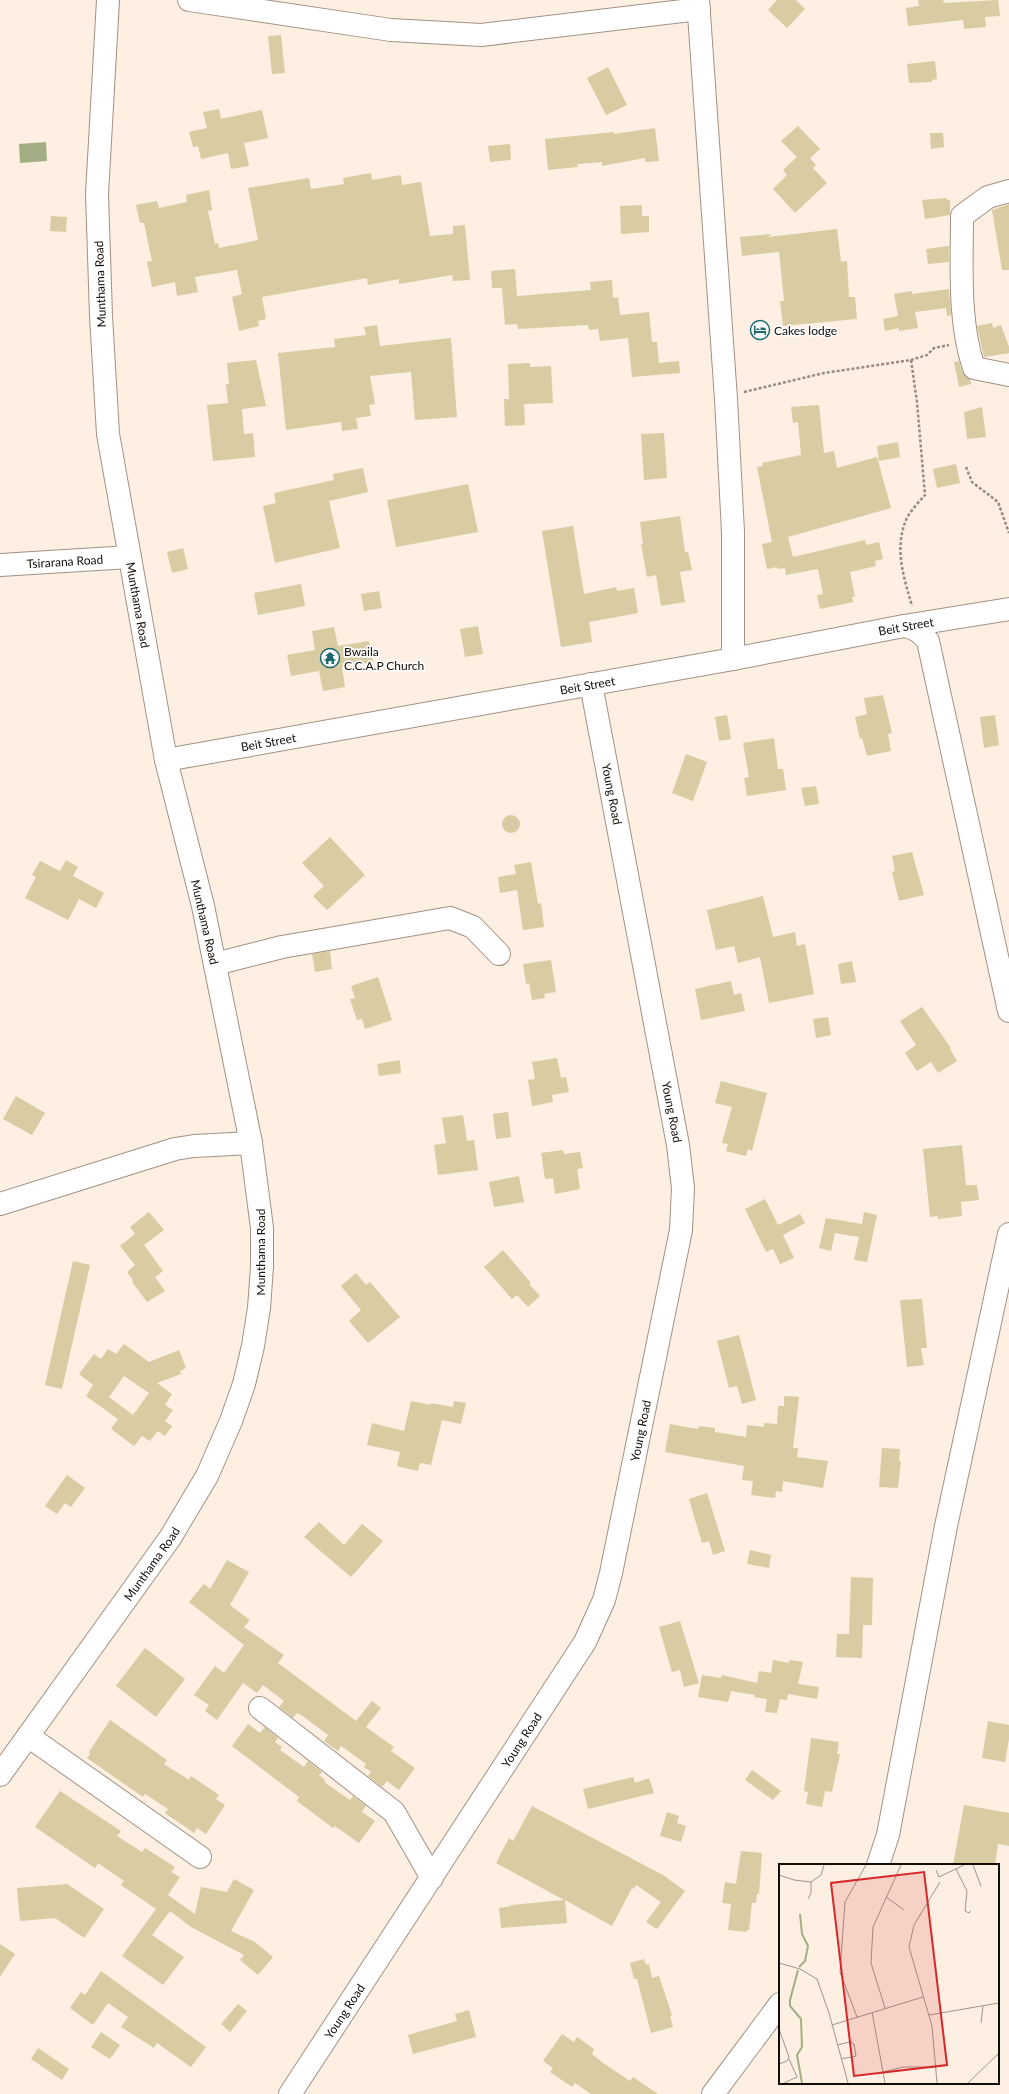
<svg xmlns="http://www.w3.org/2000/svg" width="1009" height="2094" font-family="Lato,sans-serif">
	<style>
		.water { fill: #a4ae85 }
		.building { fill: #d9cba2; fill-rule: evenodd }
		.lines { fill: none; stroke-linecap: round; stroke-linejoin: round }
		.minor-casing { stroke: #a29183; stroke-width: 24 }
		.path { stroke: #968c82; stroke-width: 2.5; stroke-dasharray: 3 2; stroke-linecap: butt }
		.minor { stroke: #fff; stroke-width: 22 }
		.labels { text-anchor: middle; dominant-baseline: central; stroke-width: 3.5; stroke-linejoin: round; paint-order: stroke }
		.street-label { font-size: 12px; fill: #130d08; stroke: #fefefe }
		.poi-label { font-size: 12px; fill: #130d08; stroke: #fefefe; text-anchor: start }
		.inset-river { fill: none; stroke: #a4ae85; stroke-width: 2 }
		.inset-road { fill: none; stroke: #9f958b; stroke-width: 1 }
		.view { fill: #d62828; fill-opacity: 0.15; stroke: #d62828; stroke-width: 2 }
		.inset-edge { fill: none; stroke: #130d08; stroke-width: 2 }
	</style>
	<rect width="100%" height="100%" fill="#fdefe2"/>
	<path class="water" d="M46 142 47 161 20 163 19 144Z"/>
	<g class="building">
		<path d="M777 0H796L805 9 787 28 768 10Z"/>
		<path d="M918 0H943L944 3 998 0 1000 16 985 17 986 27 964 29 963 20 908 26 906 8 919 6Z"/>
		<path d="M281 35 285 73 272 74 268 36Z"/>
		<path d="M935 61 937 79 932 80V82L909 83 907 64Z"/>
		<path d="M608 67 627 105 606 115 587 78Z"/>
		<path d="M219 109 221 119 262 110 268 138 244 143 249 166 231 169 228 153 201 159 198 146 193 147 189 132 207 128 203 112Z"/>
		<path d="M798 126 820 149 810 158 816 165 813 168 827 183 795 213 773 189 787 175 783 170 797 157 781 141Z"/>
		<path d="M655 128 659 161 645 162V158L602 166V162L577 164 578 167 548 170 545 139 614 132V134Z"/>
		<path d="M930 133H943L944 147 931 149Z"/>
		<path d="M510 144 511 160 490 162 488 146Z"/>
		<path d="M371 173 372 180 401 175 402 185 421 182 430 236 453 234V226L465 225 470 280 453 281 452 275 399 284V279L368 285 367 278 262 297 266 319 258 321 259 326 239 331 232 297 242 294 237 270 195 277 198 292 177 296 175 282 152 287 147 262 152 261 144 223H140L136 205 157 201 159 208 187 202 186 195 209 190 212 210 208 211 215 244 218 243 219 248 258 240 248 188 309 178 311 189 344 184 343 178Z"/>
		<path d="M947 198V200H950V215L925 219 922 200Z"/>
		<path d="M1009 204V270H1002L992 210Z"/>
		<path d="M642 205V216H649V232L621 234 620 206Z"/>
		<path d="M51 216 67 217 66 232 50 231Z"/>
		<path d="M837 229 841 262 847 261 849 297H855L857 319 783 326 780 301H784L779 252 742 256 740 237 771 234 768 237Z"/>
		<path d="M949 246V262L928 264 926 249Z"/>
		<path d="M515 269 517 296 591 290 590 282 612 280 613 298 618 297 620 315 649 312 652 342H657L659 363 679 361 680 373 632 377 628 338 600 341 598 329 589 330 588 325 518 329 517 324 505 325 502 288H492L491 271Z"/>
		<path d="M949 289 951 315 947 316 946 308 915 312 918 328 899 331V328L885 331 883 319 898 316 894 294 912 291V294Z"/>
		<path d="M992 323 993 328 1001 325 1009 347V353L984 357 977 326Z"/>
		<path d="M377 325 380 346 451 338 457 417 415 420 411 372 370 376 375 404 369 405 371 416 356 418 358 429 342 431 341 422 286 430 278 353 335 347 334 339 366 335 364 327Z"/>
		<path d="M256 360 266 406 242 409 244 434 253 433 255 457 213 461 207 405 228 403 226 384H229L227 363Z"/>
		<path d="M959 361 962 372 970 379 971 384 959 387 954 362Z"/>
		<path d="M530 363V367L551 366 553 403 524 404 525 425 505 426 504 399H509L508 364Z"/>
		<path d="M819 405 824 453 834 451 837 468 877 457 891 508 788 537 793 557 865 540 866 545 879 542 883 559 875 561 876 566 850 572 855 597H852L853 602 820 609 817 595 823 594 818 569 786 575 785 568 777 569V567L767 569 762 544 772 542 757 467 763 466 762 463 801 455 798 422 793 423 791 407Z"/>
		<path d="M982 407 986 437 967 439 964 412Z"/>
		<path d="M664 433 667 478 644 480 641 434Z"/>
		<path d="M898 442 900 457 879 461 877 446Z"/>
		<path d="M956 464 960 483 937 488 933 469Z"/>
		<path d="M363 468 368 492 329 501 340 548 275 563 263 506 276 503 274 493 334 480 333 474Z"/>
		<path d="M468 484 478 532 396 547 387 500Z"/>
		<path d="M680 516 685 552H688L692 570 680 572 685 602 661 606 656 575 647 577 641 544H643L640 522Z"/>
		<path d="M573 526 584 594 616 587 617 591 634 588 638 613 589 622 592 642 561 647 542 531Z"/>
		<path d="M183 548 188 569 172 573 167 552Z"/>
		<path d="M301 584 305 606 258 615 254 593Z"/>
		<path d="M379 591 382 608 364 611 361 594Z"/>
		<path d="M478 626 483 654 465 657 460 629Z"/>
		<path d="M334 627 338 646 369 641 373 662 342 667 345 687 329 690 323 691 319 671 291 676 287 655 315 650 312 631Z"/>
		<path d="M883 695 892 733 888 734 891 751 867 756 862 738 860 739 855 717 867 714 864 698Z"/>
		<path d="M727 715 731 739 719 741 715 717Z"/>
		<path d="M995 715 999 745 984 748 980 717Z"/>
		<path d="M774 738 778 769H783L786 790 747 796 744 778 749 777 743 743Z"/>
		<path d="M686 754 707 762 693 801 672 793Z"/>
		<path d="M816 786 819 804 805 806 801 788Z"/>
		<circle cx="511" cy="824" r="9"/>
		<path d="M330 837 365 875 327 910 313 896 324 886 302 863Z"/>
		<path d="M912 852 924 895 899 901 892 872 895 871 892 856Z"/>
		<path d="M66 860 78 867 73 876 104 893 96 908 79 899 68 920 25 898 36 877 32 875 40 861 60 871Z"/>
		<path d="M531 862 538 904 541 903 544 927 523 930 517 890 500 893 498 877 516 874 514 865Z"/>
		<path d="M763 896 773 937 795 932 797 946 805 944 814 994 769 1003 760 957 738 963 734 946 716 950 707 910Z"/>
		<path d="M330 951 332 969 315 972 312 954Z"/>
		<path d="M551 960 556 992 544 994 545 998 532 1000 529 983 526 984 523 964Z"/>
		<path d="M852 961 856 982 841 984 838 964Z"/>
		<path d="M378 977 392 1020 365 1029 362 1019 357 1020 350 999 355 998 351 986Z"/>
		<path d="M731 981 734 995 741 993 745 1011 701 1020 695 989Z"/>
		<path d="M922 1007 951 1048 950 1049 957 1061 938 1073 931 1062 917 1071 905 1053 916 1045 900 1021Z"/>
		<path d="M828 1017 831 1035 816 1038 813 1019Z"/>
		<path d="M557 1058 561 1078 566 1077 569 1092 552 1095 553 1102 532 1106 528 1080 535 1079 532 1062Z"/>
		<path d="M400 1060 401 1073 379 1076 377 1064Z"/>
		<path d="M721 1081 767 1093 752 1151 748 1149 746 1156 726 1151 728 1144 722 1143 732 1107 715 1103Z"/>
		<path d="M16 1096 45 1113 32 1135 3 1119Z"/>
		<path d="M508 1112 511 1137 496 1139 493 1114Z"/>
		<path d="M463 1115 467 1141 474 1140 478 1170 438 1175 434 1145 446 1143 442 1118Z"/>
		<path d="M962 1145 966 1185H977L979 1200 961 1202 962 1216 938 1219V1216L930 1217 923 1149Z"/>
		<path d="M563 1150 564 1154 580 1152 583 1168 577 1169 580 1189 555 1194 553 1178 545 1179 541 1153Z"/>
		<path d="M519 1176 524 1202 494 1207 489 1182Z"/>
		<path d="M765 1199 778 1225 800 1214 805 1223 783 1235 794 1258 780 1264 773 1249 766 1252 745 1209Z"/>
		<path d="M149 1212 164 1230 144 1245 163 1271 155 1277 165 1291 147 1302 132 1282 133 1280 127 1272 135 1265 120 1246 135 1234 130 1227Z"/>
		<path d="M864 1212 877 1215 867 1262 854 1260 859 1237 835 1233 831 1251 819 1248 826 1218 862 1224Z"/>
		<path d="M503 1250 531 1283 529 1284 540 1296 528 1307 517 1295 512 1299 484 1267Z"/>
		<path d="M73 1261 90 1265 62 1389 45 1385Z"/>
		<path d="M356 1273 366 1285 370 1282 400 1317 368 1343 349 1321 361 1310 341 1286Z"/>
		<path d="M922 1299 927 1348H921L924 1365 907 1367 900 1300Z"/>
		<path d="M739 1335 756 1400 742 1404 737 1386 729 1388 717 1341Z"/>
		<path d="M124 1344 149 1362 179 1350 186 1368 180 1371 181 1374 157 1383 172 1394 165 1405 173 1410 165 1421 172 1426 165 1436 158 1431 150 1441 142 1436 134 1446 111 1429 118 1419 86 1396 93 1385 79 1374 94 1354 101 1359 108 1349 116 1354ZM124 1376 149 1393 133 1415 109 1397Z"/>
		<path d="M784 1396 799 1397 793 1448H798L797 1457 828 1461 823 1488 783 1481 782 1492 776 1491 775 1498 751 1495 753 1481 742 1480 744 1466 665 1452 670 1424 698 1429 699 1426 715 1428V1432L746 1437 747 1425 764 1427V1423L777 1424 778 1406H784Z"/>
		<path d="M411 1401 431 1405V1403L453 1407 454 1401 466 1403 461 1424 442 1420 431 1465 420 1463 418 1471 397 1466 400 1452 367 1445 372 1423 404 1431Z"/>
		<path d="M882 1448 900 1449 899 1461H901L898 1488 879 1487Z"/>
		<path d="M67 1475 85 1488 71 1507 65 1503 57 1514 45 1506Z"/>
		<path d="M707 1493 725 1551 713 1555 709 1541 702 1543 689 1499Z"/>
		<path d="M319 1522 344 1545 362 1524 383 1541 351 1577 304 1537Z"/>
		<path d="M750 1550 771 1555 769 1568 747 1564Z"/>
		<path d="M227 1560 249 1572 230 1605 250 1620 244 1627 284 1655 278 1663 356 1721 372 1701 381 1708 366 1727 394 1747 391 1751 415 1768 399 1790 387 1781 382 1787 368 1776 371 1772 364 1767 366 1764 341 1746 338 1751 324 1741 328 1735 304 1717 297 1713 293 1718 287 1713 279 1707 284 1701 263 1685 257 1693 243 1683 217 1720 205 1711 209 1705 194 1695 215 1666 224 1673 244 1645 189 1602 204 1584 210 1589Z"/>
		<path d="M851 1577 873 1578 872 1625H863L862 1658 836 1657 837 1634H849Z"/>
		<path d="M680 1621 699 1683 684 1687 680 1670 672 1672 659 1627Z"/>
		<path d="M145 1648 185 1679 156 1717 116 1686Z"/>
		<path d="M773 1660 789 1663V1660L803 1662 798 1684 819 1687 817 1699 788 1694 787 1700 780 1699 777 1713 765 1712 767 1699 754 1697 755 1695 731 1691 728 1702 698 1697 702 1675 721 1678 722 1675 757 1683 759 1671 771 1673Z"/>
		<path d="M110 1720 167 1760 164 1764 189 1780 191 1776 219 1795 216 1799 225 1805 206 1834 197 1828 194 1833 165 1813 168 1809 145 1794 143 1797 87 1758 90 1754 89 1752Z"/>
		<path d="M988 1721 1009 1725V1739L1005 1762 982 1758Z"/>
		<path d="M248 1724 260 1733 265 1727 278 1738 275 1742 282 1747 280 1750 304 1767 308 1761 322 1772 319 1775 326 1781 324 1782 350 1800 353 1796 366 1806 362 1812 375 1821 359 1843 335 1826 333 1828 297 1801 299 1797 232 1746Z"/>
		<path d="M811 1738 839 1742 837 1754H840L832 1792 825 1791 822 1807 806 1804 808 1792 804 1791Z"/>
		<path d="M752 1770 781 1791 773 1800 745 1780Z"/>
		<path d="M633 1777 635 1783 649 1778 654 1793 588 1809 583 1789Z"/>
		<path d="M60 1791 121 1831 117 1836 142 1852 145 1848 175 1867 171 1872 180 1877 168 1895 195 1914 201 1887 227 1892 234 1879 254 1890 231 1931 255 1942 273 1957 258 1975 240 1960 244 1955 191 1927 170 1911 152 1935 184 1957 163 1985 122 1956 156 1909 121 1885 124 1881 98 1863 95 1868 35 1827Z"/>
		<path d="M964 1805 1009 1813V1846L998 1844 995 1865H953Z"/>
		<path d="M532 1806 663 1875 685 1891 657 1929 646 1922 661 1902 636 1885 634 1889 632 1888 612 1926 565 1900 567 1923 501 1928 499 1908 511 1906V1905L564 1900 496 1863 509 1838 513 1841Z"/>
		<path d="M667 1812 679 1816 677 1823 686 1826 681 1842 660 1836Z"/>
		<path d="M741 1851 762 1853 759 1894H757L756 1903H752L749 1930H747V1932L728 1930 731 1904 722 1903 725 1882 736 1884Z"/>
		<path d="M67 1884 104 1909 84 1938 55 1918 20 1921 17 1888Z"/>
		<path d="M0 1944 15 1954 0 1977Z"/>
		<path d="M644 1959 646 1965 649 1964 652 1978 659 1976 672 2015 670 2016 673 2027 651 2033 637 1979H634L630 1963Z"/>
		<path d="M101 1971 206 2047 191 2067 157 2043 154 2048 121 2027 128 2017 108 2003 93 2025 70 2008 81 1992 85 1995Z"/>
		<path d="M238 2004 247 2011 230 2032 221 2024Z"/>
		<path d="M469 2010 476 2037 413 2054 408 2035 457 2021 455 2014Z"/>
		<path d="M101 2032 120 2045 110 2059 91 2047Z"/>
		<path d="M562 2034 574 2042 577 2037 594 2049 592 2054 603 2063 630 2081 633 2077 658 2094H591L575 2083 572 2087 550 2072 553 2068 543 2061Z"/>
		<path d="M38 2048 69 2069 62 2080 31 2059Z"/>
	</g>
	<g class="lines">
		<g class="minor-casing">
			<g id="minor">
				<path d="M189 0 391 30 481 35 699 9"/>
				<path d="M698 0 726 399 733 532V659"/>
				<path d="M1009 191 988 197 962 216C962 264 958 322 974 368L1009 375"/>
				<path id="s1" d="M0 565 130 557"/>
				<path d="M904 626C915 628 921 632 928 641L1009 1011"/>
				<path id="s2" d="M166 760 733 659 904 626 1009 609"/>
				<path d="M215 964 282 947 450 918 473 927 499 954"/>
				<path d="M0 1204 175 1149 194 1146 251 1143"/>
				<path d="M260 1708 394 1812 432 1878"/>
				<path d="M28 1736 200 1857"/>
				<path id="s3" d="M0 1775 170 1538 207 1476 231 1421 244 1384 253 1346 259 1308 262 1267V1228L251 1143 203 906 166 760 108 434 101 316 97 194 108 0"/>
				<path d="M878 1865 888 1835 946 1526 1009 1234"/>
				<path id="s4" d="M290 2094 585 1642 604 1600 611 1573 681 1230 683 1188 678 1145 591 684"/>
				<path d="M713 2094 780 2004"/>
			</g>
		</g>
		<g class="path">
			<path d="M911 360 917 402 925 495C919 502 910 511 906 520 894 549 904 578 912 606"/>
			<path d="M744 392 824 373 911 360 927 355 934 348 949 345"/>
			<path d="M966 467 972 482 998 502 1009 533"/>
		</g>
		<use href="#minor" class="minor"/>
	</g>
	<defs>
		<g id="hotel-ring" transform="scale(1)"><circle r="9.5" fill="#fefefe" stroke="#1d6970" stroke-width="1.5"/><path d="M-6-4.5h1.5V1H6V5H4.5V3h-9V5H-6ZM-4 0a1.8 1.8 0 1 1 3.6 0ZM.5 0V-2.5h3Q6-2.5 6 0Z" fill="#1d6970"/></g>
		<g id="temple-ring" transform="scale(1)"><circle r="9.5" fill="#fefefe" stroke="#1d6970" stroke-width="1.5"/><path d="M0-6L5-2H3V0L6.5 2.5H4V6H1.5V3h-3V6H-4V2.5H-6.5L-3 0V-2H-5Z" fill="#1d6970"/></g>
	</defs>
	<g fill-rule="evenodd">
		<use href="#hotel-ring" x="760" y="330"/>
		<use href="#temple-ring" x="330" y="658"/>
	</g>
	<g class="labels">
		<g class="street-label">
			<text transform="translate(100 284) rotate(-92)">Munthama Road</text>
			<text stroke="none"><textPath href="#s1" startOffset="65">Tsirarana Road</textPath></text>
			<text transform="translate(138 605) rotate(80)">Munthama Road</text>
			<text stroke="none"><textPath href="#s2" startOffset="752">Beit Street</textPath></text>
			<text stroke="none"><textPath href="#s2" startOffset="428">Beit Street</textPath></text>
			<text stroke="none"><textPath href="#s2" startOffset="104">Beit Street</textPath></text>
			<text transform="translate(612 794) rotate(79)">Young Road</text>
			<text transform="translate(205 922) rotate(77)">Munthama Road</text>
			<text transform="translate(672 1112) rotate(79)">Young Road</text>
			<text transform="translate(260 1252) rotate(-90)">Munthama Road</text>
			<text stroke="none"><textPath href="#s4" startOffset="759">Young Road</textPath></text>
			<text stroke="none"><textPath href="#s3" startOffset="260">Munthama Road</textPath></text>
			<text stroke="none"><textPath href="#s4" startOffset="423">Young Road</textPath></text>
			<text stroke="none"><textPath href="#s4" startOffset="99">Young Road</textPath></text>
		</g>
		<g class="poi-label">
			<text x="774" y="330">Cakes lodge</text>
			<text x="344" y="651">Bwaila<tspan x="344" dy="14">C.C.A.P Church</tspan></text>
		</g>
	</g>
	<g transform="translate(779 1864)">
		<rect width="220" height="220" fill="#fdefe2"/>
		<path class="inset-river" d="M20 103 26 97 29 82 23 70 21 50M19 106 11 136V142L22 155 23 183 18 191 23 219"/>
		<path class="inset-road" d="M194 1 202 22M177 5 188 27 186 47 190 49 192 47M157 6 160 13 185 1M0 11 15 16 32 18 42 11 45 1M107 33 125 46M29 35 32 29V18M0 99 21 105 38 115 50 149 69 219M106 144 92 99 94 63 122 1M93 148 106 219M150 151 220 139M78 153 61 108 66 38 87 1M202 159 204 142M53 161 144 133M0 165 10 193 8 197 0 200M58 181 71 178 75 180 77 192 62 195M104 208 124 203H158M5 219 18 213 10 195M158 219 153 162 130 83 135 61 161 18M189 219 220 189"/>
		<path class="view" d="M145 8 168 201 75 212 52 19Z"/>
		<rect width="220" height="220" class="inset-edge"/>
	</g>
</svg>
